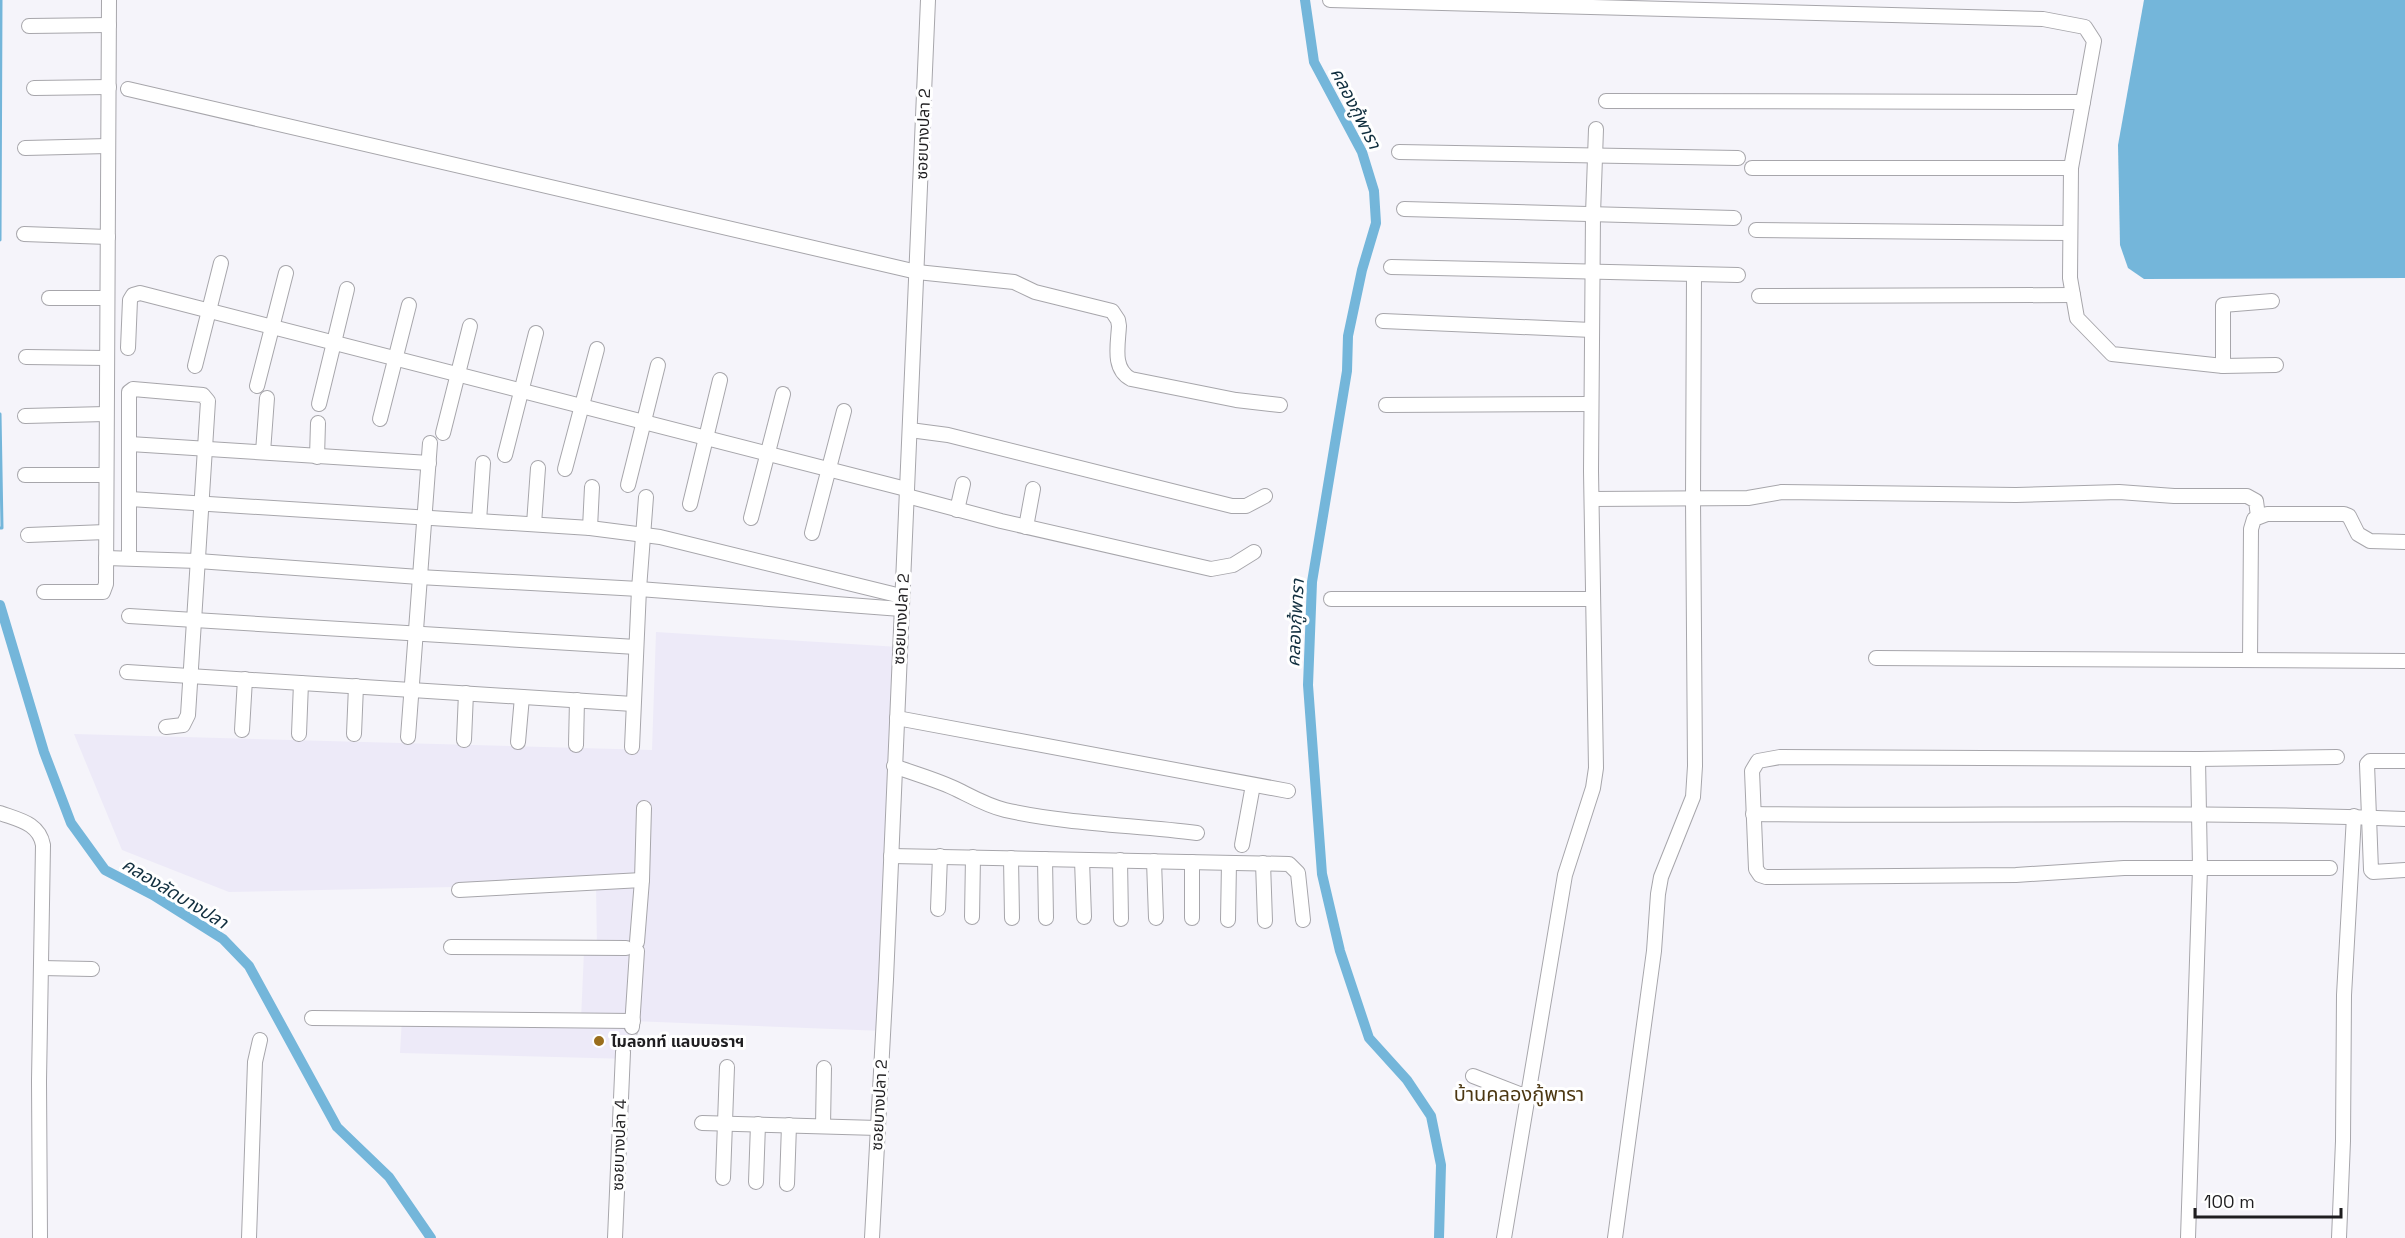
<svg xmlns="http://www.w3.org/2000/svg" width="2405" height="1238" font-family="'Space Grotesk','Noto Sans Thai',sans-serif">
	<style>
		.built { fill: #edeaf8 }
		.water { fill: #74b6da }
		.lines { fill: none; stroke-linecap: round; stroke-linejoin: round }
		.stream { stroke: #74b6da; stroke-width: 3 }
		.canal { stroke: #74b6da; stroke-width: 10 }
		.minor-tunnel { stroke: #cac9ce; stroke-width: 14; stroke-dasharray: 14 7; stroke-linecap: butt }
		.minor-casing { stroke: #a7a6ab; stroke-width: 16 }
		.minor { stroke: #fff; stroke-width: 14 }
		.poi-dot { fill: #9a6e1d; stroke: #fff; stroke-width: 2 }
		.labels { text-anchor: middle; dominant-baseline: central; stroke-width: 6; stroke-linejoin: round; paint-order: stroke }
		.street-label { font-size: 16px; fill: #1f1e20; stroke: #fff }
		.poi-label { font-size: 16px; font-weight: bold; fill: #1f1e20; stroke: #fff; text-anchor: start }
		.water-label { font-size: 18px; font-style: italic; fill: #102e3e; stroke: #fff }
		.quarter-label { font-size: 20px; fill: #4c3712; stroke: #fff }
	</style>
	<rect width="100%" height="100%" fill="#f5f4fa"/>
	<path class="built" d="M656 632 899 647 883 1031 632 1021 630 1059 400 1053 402 1018 581 1020 584 951 597 950 596 884 229 892 122 850 74 734 652 750Z"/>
	<path class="water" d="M2144 0H2405V278L2144 279 2128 268 2120 245 2118 145Z"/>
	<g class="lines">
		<g class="stream">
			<path d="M0 240 1 0"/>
			<path d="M0 414 2 528H0"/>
		</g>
		<g class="canal">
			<path d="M1305 0 1314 62 1362 152 1374 191 1376 223 1362 270 1348 336 1347 371 1312 582 1308 685 1322 874 1340 951 1369 1038 1407 1080 1431 1116 1441 1165 1439 1238"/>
			<path d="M0 605 44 752 71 823 105 870 153 895 223 939 249 966 337 1127 389 1177 431 1238"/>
		</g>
		<path class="minor-tunnel" d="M623 1052 632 1029"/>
		<g class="minor-casing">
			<g id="minor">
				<path d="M1330 0 2043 19 2085 27 2094 41 2071 168 2070 278 2077 318 2112 354 2223 366 2276 365"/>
				<path d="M29 26 109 25"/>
				<path d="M34 88 109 87"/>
				<path d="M128 89 917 272 1014 282 1035 292 1112 311 1118 320 1119 326C1118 345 1112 369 1131 379L1236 400 1280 405"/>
				<path d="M1606 101 2083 102"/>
				<path d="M25 148 108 146"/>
				<path d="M1399 152 1738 158"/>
				<path d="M1752 168H2071"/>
				<path d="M1404 209 1734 218"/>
				<path d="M1756 230 2070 233"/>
				<path d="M24 234 108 237"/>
				<path d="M1391 267 1738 275"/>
				<path d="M1759 296 2073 295"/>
				<path d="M49 298H107"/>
				<path d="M1383 321 1592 330"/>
				<path d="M128 348 130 300 133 295 140 293 906 489"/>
				<path d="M26 357 106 358"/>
				<path d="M195 366 221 263"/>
				<path d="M2223 366V305L2272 301"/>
				<path d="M257 386 286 273"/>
				<path d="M319 404 347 289"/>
				<path d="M1386 405 1591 404"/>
				<path d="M25 416 106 414"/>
				<path d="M380 419 409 305"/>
				<path d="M910 430 948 435 1232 506H1246L1265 496"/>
				<path d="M443 433 470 326"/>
				<path d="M130 444 429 463"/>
				<path d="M263 452 267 398"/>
				<path d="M505 455 536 333"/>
				<path d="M317 457 318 423"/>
				<path d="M565 469 597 349"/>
				<path d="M25 475H106"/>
				<path d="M628 485 658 365"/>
				<path d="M907 496 1001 521 1211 569 1233 565 1254 552"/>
				<path d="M130 499 590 528 660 537 901 596"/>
				<path d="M1592 499 1748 498 1782 492 2016 495 2119 492 2174 496H2247L2256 501 2258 516"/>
				<path d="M690 504 720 380"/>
				<path d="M957 510 963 484"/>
				<path d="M751 518 783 394"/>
				<path d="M479 521 483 463"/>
				<path d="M534 524 538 468"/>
				<path d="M1026 527 1033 489"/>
				<path d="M590 528 592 487"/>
				<path d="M812 533 844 411"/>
				<path d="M28 535 106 532"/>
				<path d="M106 558 198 561 419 577 639 589 901 609"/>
				<path d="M129 558V392L133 389 203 395 208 401 188 715 183 725 166 727"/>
				<path d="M44 592H103L106 584 109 0"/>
				<path d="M1331 599H1592"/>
				<path d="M129 616 636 647"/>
				<path d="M1876 658 2405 661"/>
				<path d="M2250 660 2251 529 2254 519 2267 514H2344L2349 516 2358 534 2370 541 2405 542"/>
				<path d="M127 672 633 704"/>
				<path d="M897 718 1288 791"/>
				<path d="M242 730 245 679"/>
				<path d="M299 734 301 683"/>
				<path d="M354 734 356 686"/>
				<path d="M408 737 430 443"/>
				<path d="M464 740 466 693"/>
				<path d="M518 742 522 697"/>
				<path d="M576 745 577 700"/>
				<path d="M632 747 639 589 646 497"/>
				<path d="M2405 761H2370L2367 764 2371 870 2373 872 2405 870"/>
				<path d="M894 766C915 774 938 780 958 790 974 798 988 806 1005 810 1068 824 1133 825 1197 833"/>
				<path d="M0 813C19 820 39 823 43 845L39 1081 40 1238"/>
				<path d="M1753 814C1970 817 2188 810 2405 819"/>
				<path d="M1242 845 1253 785"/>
				<path d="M891 856 1289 864 1298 873 1303 920"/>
				<path d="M1011 858 1012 918"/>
				<path d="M1045 859 1046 918"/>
				<path d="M1082 860 1084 917"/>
				<path d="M1120 860 1121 919"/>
				<path d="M1154 861 1156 918"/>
				<path d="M1192 862V918"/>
				<path d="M1263 863 1265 921"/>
				<path d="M2330 868H2124L2016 875 1766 877 1760 875 1756 869 1752 771 1758 761 1780 757 2198 759 2337 757"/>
				<path d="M459 890 642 880"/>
				<path d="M938 909 940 856"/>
				<path d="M972 917 973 857"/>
				<path d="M1228 920 1229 863"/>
				<path d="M637 942 642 880 644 808"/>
				<path d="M451 947 626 948"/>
				<path d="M41 968 92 969"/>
				<path d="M312 1018 633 1021"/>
				<path d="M632 1027 637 951"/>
				<path d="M1473 1076 1527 1097"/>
				<path d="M702 1123 878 1128"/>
				<path d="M823 1126 824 1068"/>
				<path d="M723 1178 727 1067"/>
				<path d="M756 1182 758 1124"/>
				<path d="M787 1184 789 1125"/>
				<path d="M249 1238 255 1062 260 1040"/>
				<path d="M615 1238 623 1052"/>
				<path d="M872 1238 886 979 928 0"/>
				<path d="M1504 1238 1565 875 1593 788 1596 768 1591 471 1593 214 1596 129"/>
				<path d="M1615 1238 1654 951 1658 894 1661 877 1693 797 1695 766 1693 499 1694 274"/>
				<path d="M2188 1238 2200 868 2198 759"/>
				<path d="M2339 1238 2343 1141 2344 995 2354 816"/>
			</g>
		</g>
		<use href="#minor" class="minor"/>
	</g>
	<circle class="poi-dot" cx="599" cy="1041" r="6"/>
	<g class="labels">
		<g class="street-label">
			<text transform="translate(923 134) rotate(-88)">ซอยบางปลา 2</text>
			<text transform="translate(901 619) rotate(-87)">ซอยบางปลา 2</text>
			<text transform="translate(879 1105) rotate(-87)">ซอยบางปลา 2</text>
			<text transform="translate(619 1145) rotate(-88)">ซอยบางปลา 4</text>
		</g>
		<g class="poi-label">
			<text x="611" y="1041">ไมลอทท์ แลบบอราฯ</text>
		</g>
		<g class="water-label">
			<text transform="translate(1356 108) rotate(63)">คลองกู้พารา</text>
			<text transform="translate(1295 623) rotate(-87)">คลองกู้พารา</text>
			<text transform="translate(175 893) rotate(31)">คลองลัดบางปลา</text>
		</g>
		<g class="quarter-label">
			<text x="1519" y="1094">บ้านคลองกู้พารา</text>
		</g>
	</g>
	<path d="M2195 1208v9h146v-9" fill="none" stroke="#1f1e20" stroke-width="3"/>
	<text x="2204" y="1208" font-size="18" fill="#1f1e20" stroke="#ffffff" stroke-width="4.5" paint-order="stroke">100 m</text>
</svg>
